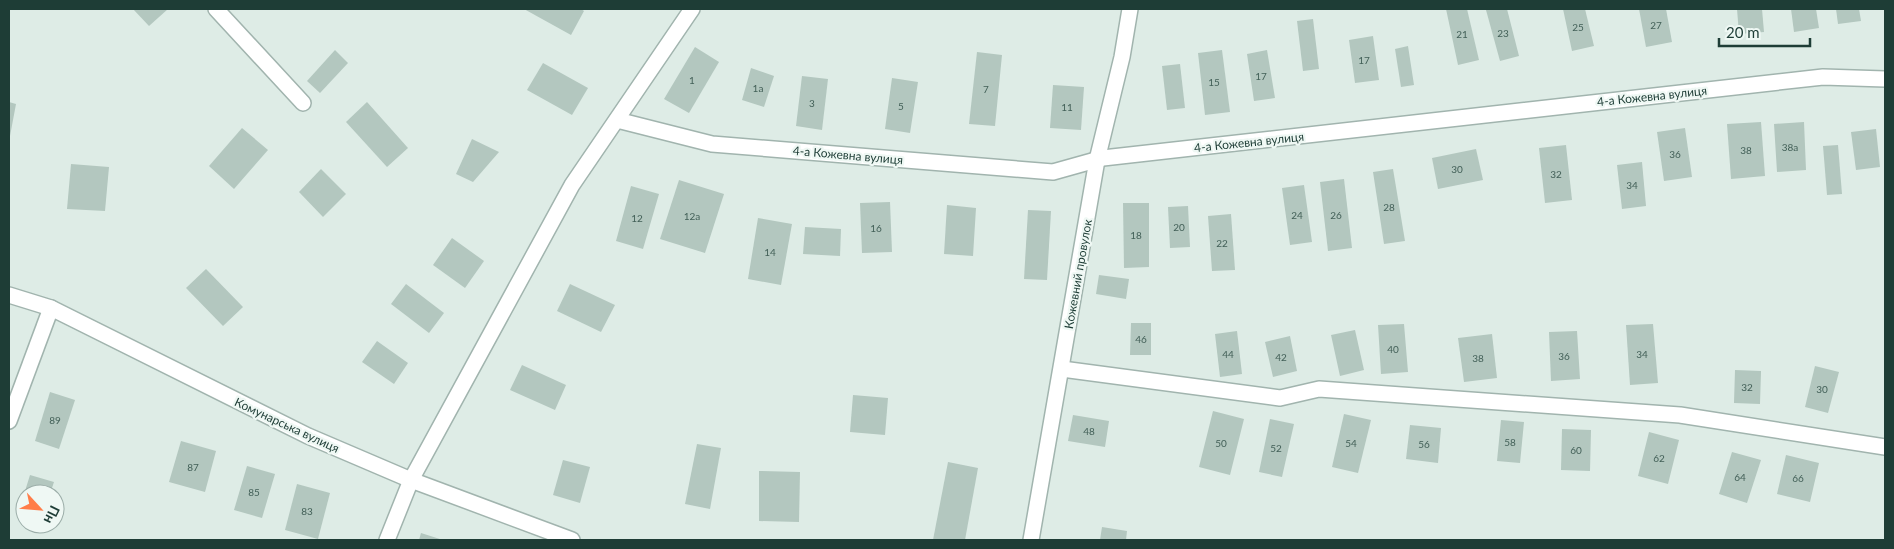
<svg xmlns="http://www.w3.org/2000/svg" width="1894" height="549" font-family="Lato,sans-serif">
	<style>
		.building { fill: #b3c7bf }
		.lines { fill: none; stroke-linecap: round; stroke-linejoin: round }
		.service-casing { stroke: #a1b4ae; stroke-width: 18 }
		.minor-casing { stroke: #a1b4ae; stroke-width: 18 }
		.service { stroke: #fff; stroke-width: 15 }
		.minor { stroke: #fff; stroke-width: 15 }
		.labels { text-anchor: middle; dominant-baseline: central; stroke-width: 4.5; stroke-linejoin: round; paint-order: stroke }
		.number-label { font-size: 10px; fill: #436058 }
		.street-label { font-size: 12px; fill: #1e3d36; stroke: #eff8f4 }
	</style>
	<rect width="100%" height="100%" fill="#deece6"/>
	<g class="building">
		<path d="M133 9H168L149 26Z"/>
		<path d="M524 9H581L584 11 571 35Z"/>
		<path d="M1446 9H1467L1479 60 1458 65Z"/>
		<path d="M1490 9H1507L1519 56 1500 61 1486 10Z"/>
		<path d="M1563 9H1585L1594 46 1572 51Z"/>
		<path d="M1639 9H1666L1672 42 1646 47Z"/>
		<path d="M1737 9H1762L1764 32 1739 34Z"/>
		<path d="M1791 9H1816L1819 28 1794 32Z"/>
		<path d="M1836 9H1859L1861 21 1838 24Z"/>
		<path d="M1313 19 1319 69 1303 71 1297 21Z"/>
		<path d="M1373 36 1379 80 1355 83 1349 40Z"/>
		<path d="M1408 46 1414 85 1401 87 1395 49Z"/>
		<path d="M695 47 719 62 689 113 664 99Z"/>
		<path d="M335 50 348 63 320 93 307 81Z"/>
		<path d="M1222 50 1230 112 1205 115 1198 53Z"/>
		<path d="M1267 50 1275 98 1254 101 1247 54Z"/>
		<path d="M977 52 1002 55 995 126 969 124Z"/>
		<path d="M543 63 588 88 572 115 527 90Z"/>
		<path d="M1180 64 1185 108 1167 110 1162 66Z"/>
		<path d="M751 68 774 76 764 107 742 100Z"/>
		<path d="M802 76 828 79 822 130 796 126Z"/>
		<path d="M892 78 918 82 910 133 885 129Z"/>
		<path d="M1053 85 1084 87 1081 130 1050 128Z"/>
		<path d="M9 102 16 104 10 136 9 135Z"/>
		<path d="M367 102 408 148 387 167 346 122Z"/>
		<path d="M1761 122 1765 176 1731 179 1727 124Z"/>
		<path d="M1804 122 1806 170 1777 172 1774 124Z"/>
		<path d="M242 128 268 150 234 189 209 166Z"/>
		<path d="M1685 128 1692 177 1664 181 1657 132Z"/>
		<path d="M1876 129 1880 167 1856 170 1851 132Z"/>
		<path d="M472 139 499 152 473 182 456 174Z"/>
		<path d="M1566 145 1572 200 1545 203 1539 148Z"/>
		<path d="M1838 145 1842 194 1827 195 1823 146Z"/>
		<path d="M1476 149 1483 180 1438 189 1432 158Z"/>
		<path d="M1642 162 1646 206 1622 209 1617 165Z"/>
		<path d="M71 164 109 167 105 211 67 209Z"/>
		<path d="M321 169 346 194 323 217 299 192Z"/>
		<path d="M1393 169 1405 241 1384 244 1373 172Z"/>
		<path d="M1344 179 1352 248 1328 251 1320 182Z"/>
		<path d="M679 180 724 194 705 253 660 239Z"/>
		<path d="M1304 185 1312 242 1290 245 1282 188Z"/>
		<path d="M631 186 659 194 643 249 616 241Z"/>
		<path d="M890 202 892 252 862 253 860 203Z"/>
		<path d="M1123 203H1149V267L1124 268Z"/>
		<path d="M947 205 976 208 973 256 944 254Z"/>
		<path d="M1188 206 1190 247 1170 248 1168 207Z"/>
		<path d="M1028 210 1051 211 1047 280 1024 279Z"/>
		<path d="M1231 214 1235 270 1212 271 1208 216Z"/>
		<path d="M758 218 792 224 781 285 748 279Z"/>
		<path d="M805 227 841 229 840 256 803 254Z"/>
		<path d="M452 238 484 261 465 288 433 265Z"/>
		<path d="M206 269 243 307 223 326 186 288Z"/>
		<path d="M1099 275 1129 279 1126 299 1096 294Z"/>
		<path d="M406 284 444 313 429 333 391 304Z"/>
		<path d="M570 284 615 305 601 332 557 311Z"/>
		<path d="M1131 323H1151V355H1130Z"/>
		<path d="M1404 324 1408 372 1381 374 1378 325Z"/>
		<path d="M1653 324 1658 383 1630 385 1626 325Z"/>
		<path d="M1355 330 1364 370 1340 376 1331 335Z"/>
		<path d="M1237 331 1242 374 1220 377 1215 334Z"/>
		<path d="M1577 331 1580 379 1551 381 1549 332Z"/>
		<path d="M1492 334 1497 378 1464 382 1458 338Z"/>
		<path d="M1290 336 1297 371 1273 377 1265 342Z"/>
		<path d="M377 341 408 363 394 384 362 362Z"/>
		<path d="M522 365 566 385 555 410 510 390Z"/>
		<path d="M1815 366 1839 372 1828 413 1805 407Z"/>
		<path d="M1735 370 1761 371 1760 404 1734 403Z"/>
		<path d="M50 392 75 400 59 449 35 441Z"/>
		<path d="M853 395 888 398 885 435 850 432Z"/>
		<path d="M1213 411 1244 419 1230 475 1199 467Z"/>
		<path d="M1344 414 1371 420 1358 473 1332 467Z"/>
		<path d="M1073 415 1109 421 1105 447 1068 441Z"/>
		<path d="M1270 419 1294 424 1282 477 1259 472Z"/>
		<path d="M1501 420 1524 422 1520 463 1497 461Z"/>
		<path d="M1410 425 1441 428 1438 463 1406 459Z"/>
		<path d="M1562 429 1591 430 1590 471 1561 470Z"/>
		<path d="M1649 432 1679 440 1668 484 1638 476Z"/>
		<path d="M181 441 216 451 205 492 169 482Z"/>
		<path d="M697 444 721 448 710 509 685 504Z"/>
		<path d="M1732 452 1761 460 1747 503 1719 494Z"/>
		<path d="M1786 455 1819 463 1810 502 1777 494Z"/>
		<path d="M563 460 590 467 580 503 553 495Z"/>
		<path d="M948 462 978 468 965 540H933Z"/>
		<path d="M247 466 275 474 262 518 234 510Z"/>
		<path d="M759 471 800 472 799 522 759 521Z"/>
		<path d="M30 475 54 482 50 494H25V505L21 504Z"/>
		<path d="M297 484 330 493 318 539 285 530Z"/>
		<path d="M1102 527 1127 531 1126 540H1100Z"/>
		<path d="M421 533 443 540H419Z"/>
	</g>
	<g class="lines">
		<g class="service-casing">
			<g id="service">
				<path d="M216 9 303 103"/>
				<path d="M387 540 411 480"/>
			</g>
		</g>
		<g class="minor-casing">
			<g id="minor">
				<path d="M617 120 712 144 1053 172 1103 158 1823 77 1885 79"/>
				<path d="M9 295 51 308 308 436 411 480 572 540"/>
				<path d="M1062 369 1280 398 1319 389 1680 415 1885 447"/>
				<path d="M9 421 51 308"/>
				<path d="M411 480 572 185 692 9"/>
				<path d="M1031 540 1097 160 1122 57 1130 9"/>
			</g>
		</g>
		<use href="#service" class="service"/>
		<use href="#minor" class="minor"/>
	</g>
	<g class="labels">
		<g class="number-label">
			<text x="1656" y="25">27</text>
			<text x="1578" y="27">25</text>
			<text x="1503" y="33">23</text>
			<text x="1462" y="34">21</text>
			<text x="1364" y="60">17</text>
			<text x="1261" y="76">17</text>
			<text x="692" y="80">1</text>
			<text x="1214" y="82">15</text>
			<text x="758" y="88">1а</text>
			<text x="986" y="89">7</text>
			<text x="812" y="103">3</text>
			<text x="901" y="106">5</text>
			<text x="1067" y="107">11</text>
			<text x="1790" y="147">38а</text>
			<text x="1746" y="150">38</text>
			<text x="1675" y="154">36</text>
			<text x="1457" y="169">30</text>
			<text x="1556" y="174">32</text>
			<text x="1632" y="185">34</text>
			<text x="1389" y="207">28</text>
			<text x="1297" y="215">24</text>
			<text x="1336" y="215">26</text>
			<text x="692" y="216">12а</text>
			<text x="637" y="218">12</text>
			<text x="1179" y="227">20</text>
			<text x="876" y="228">16</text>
			<text x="1136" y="235">18</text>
			<text x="1222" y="243">22</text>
			<text x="770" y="252">14</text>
			<text x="1141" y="339">46</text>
			<text x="1393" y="349">40</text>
			<text x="1228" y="354">44</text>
			<text x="1642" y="354">34</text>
			<text x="1564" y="356">36</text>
			<text x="1281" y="357">42</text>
			<text x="1478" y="358">38</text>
			<text x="1747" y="387">32</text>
			<text x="1822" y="389">30</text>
			<text x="55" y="420">89</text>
			<text x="1089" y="431">48</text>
			<text x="1510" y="442">58</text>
			<text x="1221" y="443">50</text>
			<text x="1351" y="443">54</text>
			<text x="1424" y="444">56</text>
			<text x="1276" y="448">52</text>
			<text x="1576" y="450">60</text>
			<text x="1659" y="458">62</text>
			<text x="193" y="467">87</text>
			<text x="1740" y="477">64</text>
			<text x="1798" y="478">66</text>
			<text x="254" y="492">85</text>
			<text x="307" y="511">83</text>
		</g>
		<g class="street-label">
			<text transform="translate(1652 96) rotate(-6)">4-а Кожевна вулиця</text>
			<text transform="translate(1249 142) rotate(-6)">4-а Кожевна вулиця</text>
			<text transform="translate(848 155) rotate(5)">4-а Кожевна вулиця</text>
			<text transform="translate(1078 274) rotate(-80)">Кожевний провулок</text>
			<text transform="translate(287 425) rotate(25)">Комунарська вулиця</text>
		</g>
	</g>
	<rect width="1894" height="549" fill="none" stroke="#1e3d36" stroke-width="20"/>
	<g transform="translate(40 509) rotate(116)"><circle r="24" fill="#eff8f4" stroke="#9bada8"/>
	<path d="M0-4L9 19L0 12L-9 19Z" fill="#ff7d49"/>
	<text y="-8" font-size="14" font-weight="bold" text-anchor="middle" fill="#1e3d36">Пн</text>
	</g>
	<path d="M1719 38v8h91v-8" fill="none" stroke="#1e3d36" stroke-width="2.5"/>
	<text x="1726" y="38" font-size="15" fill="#1e3d36" stroke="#eff8f4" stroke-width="4" paint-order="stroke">20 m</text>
</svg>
